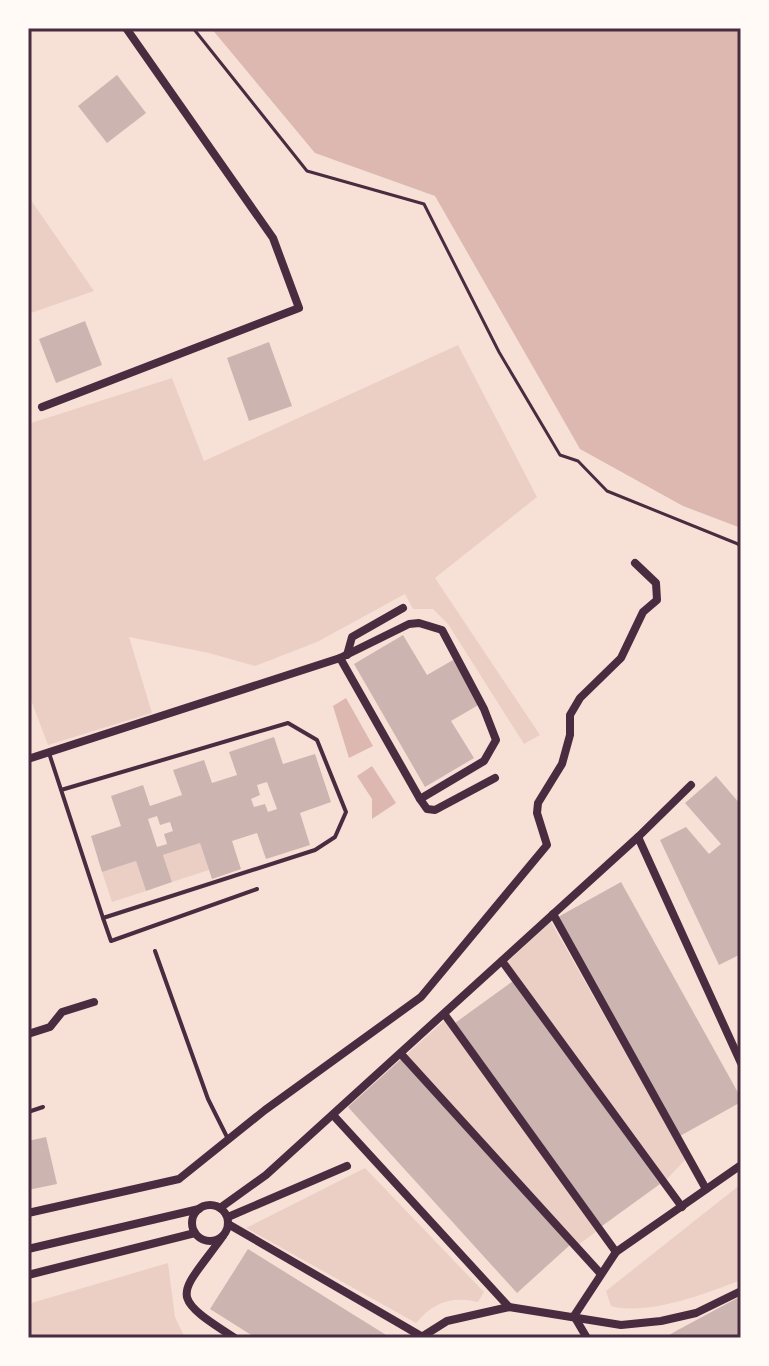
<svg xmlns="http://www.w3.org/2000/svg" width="769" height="1366" font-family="'Source Serif 4',serif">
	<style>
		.green { fill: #ebcfc5 }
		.water { fill: #dcb8b0 }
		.building { fill: #ccb4b1; fill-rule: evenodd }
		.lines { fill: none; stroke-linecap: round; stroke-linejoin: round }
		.path { stroke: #4a2c40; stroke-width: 3 }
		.service { stroke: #4a2c40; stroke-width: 4 }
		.minor { stroke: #4a2c40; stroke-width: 8 }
		.neatline { fill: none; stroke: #4a2c40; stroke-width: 3 }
	</style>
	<rect width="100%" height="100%" fill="#f7e1d7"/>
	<g class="green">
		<path d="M28 196 94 291 28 314Z"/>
		<path d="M458 345 537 497 435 578 540 735 524 744 448 624 433 609H413L405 594 317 642 255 666 209 653 129 637 152 713 48 745 28 692V424L172 378 204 461Z"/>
		<path d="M200 843 209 870 172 882 163 855Z"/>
		<path d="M136 861 146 891 112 902 102 872Z"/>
		<path d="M551 922 686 1159 666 1180 506 963Z"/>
		<path d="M446 1019 597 1231 578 1245 406 1055Z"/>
		<path d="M365 1168 484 1292 478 1302C451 1296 434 1302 416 1323L246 1228Z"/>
		<path d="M741 1184V1280C705 1294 647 1316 611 1306L606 1291Z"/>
		<path d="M168 1263 175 1317 185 1338H28V1304Z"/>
	</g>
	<g class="water">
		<path d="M211 28H741V528L683 506 580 449 435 196 315 153Z"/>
		<path d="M346 698 373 746 349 758 333 706Z"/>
		<path d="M372 766 396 803 372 819V799L357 776Z"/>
	</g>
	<g class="building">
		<path d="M117 75 146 113 107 143 78 106Z"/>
		<path d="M85 321 102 365 56 383 39 339Z"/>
		<path d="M269 342 292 406 249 421 227 358Z"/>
		<path d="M403 635 427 675 453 660 480 704 451 721 474 758 425 787 354 664Z"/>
		<path d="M274 737 283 764 315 754 331 802 300 813 310 845 266 859 257 833 232 841 241 869 212 879 200 843 163 855 172 882 146 891 136 861 102 872 91 836 121 826 111 796 143 785 150 806 182 795 173 770 204 760 212 783 237 775 229 752ZM267 782 277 809 268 812 265 804 254 807 251 799 260 795 257 785ZM157 816 160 825 170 822 173 831 164 834 167 844 157 847 148 819Z"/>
		<path d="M716 776 741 805V954L719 965 660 840 686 827 709 854 721 844 685 803Z"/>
		<path d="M621 882 741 1098V1102L680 1136 558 917Z"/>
		<path d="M513 981 660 1184 602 1226 455 1023Z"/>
		<path d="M401 1059 570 1245 517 1293 348 1107Z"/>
		<path d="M46 1137 57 1184 28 1190V1141Z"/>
		<path d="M248 1249 301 1282 391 1338H256L210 1309Z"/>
		<path d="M741 1296V1338H664L676 1331Z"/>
	</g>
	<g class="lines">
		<path class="path" d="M193 28 307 171 424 204 499 352 560 455 578 461 607 491 738 544 741 548"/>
		<g class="service">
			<path d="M49 753 103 918 315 850 335 837 346 812 317 740 288 723 61 790"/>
			<path d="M103 918 111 941 257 889"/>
			<path d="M155 951 208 1099 228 1139"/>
			<path d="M28 1112 43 1107"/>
		</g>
		<g class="minor">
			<path d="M42 407 299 308 273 238 126 28"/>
			<path d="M419 623 442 630 484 709 496 740 484 761 420 799 340 658 409 624Z"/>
			<path d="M347 655 352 637 403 608"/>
			<path d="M28 759 340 658"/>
			<path d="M420 799 427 809 435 810 495 778"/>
			<path d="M638 837 691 785"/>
			<path d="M553 914 706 1189"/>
			<path d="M502 961 682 1207"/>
			<path d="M445 1015 616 1252"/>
			<path d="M28 1034 50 1027 62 1012 94 1002"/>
			<path d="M401 1054 600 1273"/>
			<path d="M333 1115 509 1307"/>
			<circle cx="210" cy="1223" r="18"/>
			<path d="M220 1208 266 1175 638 837 741 1063"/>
			<path d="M28 1213 179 1179 265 1110 421 997 547 845 537 813 538 803 562 764 570 735V715L580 698 621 658 643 612 657 600 656 583 635 563"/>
			<path d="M228 1217 347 1166"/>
			<path d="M228 1224 421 1336"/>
			<path d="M223 1236C179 1297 166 1294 235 1338"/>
			<path d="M28 1249 199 1209"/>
			<path d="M28 1275 195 1233"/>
			<path d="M574 1316 616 1252 741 1165"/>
			<path d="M574 1316 587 1338"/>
			<path d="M420 1338 447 1321 509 1307 621 1325 661 1321 696 1313 741 1291"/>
		</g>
	</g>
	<rect width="769" height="1366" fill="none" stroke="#fffaf5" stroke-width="60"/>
	<rect x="30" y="30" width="709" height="1306" class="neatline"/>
</svg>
